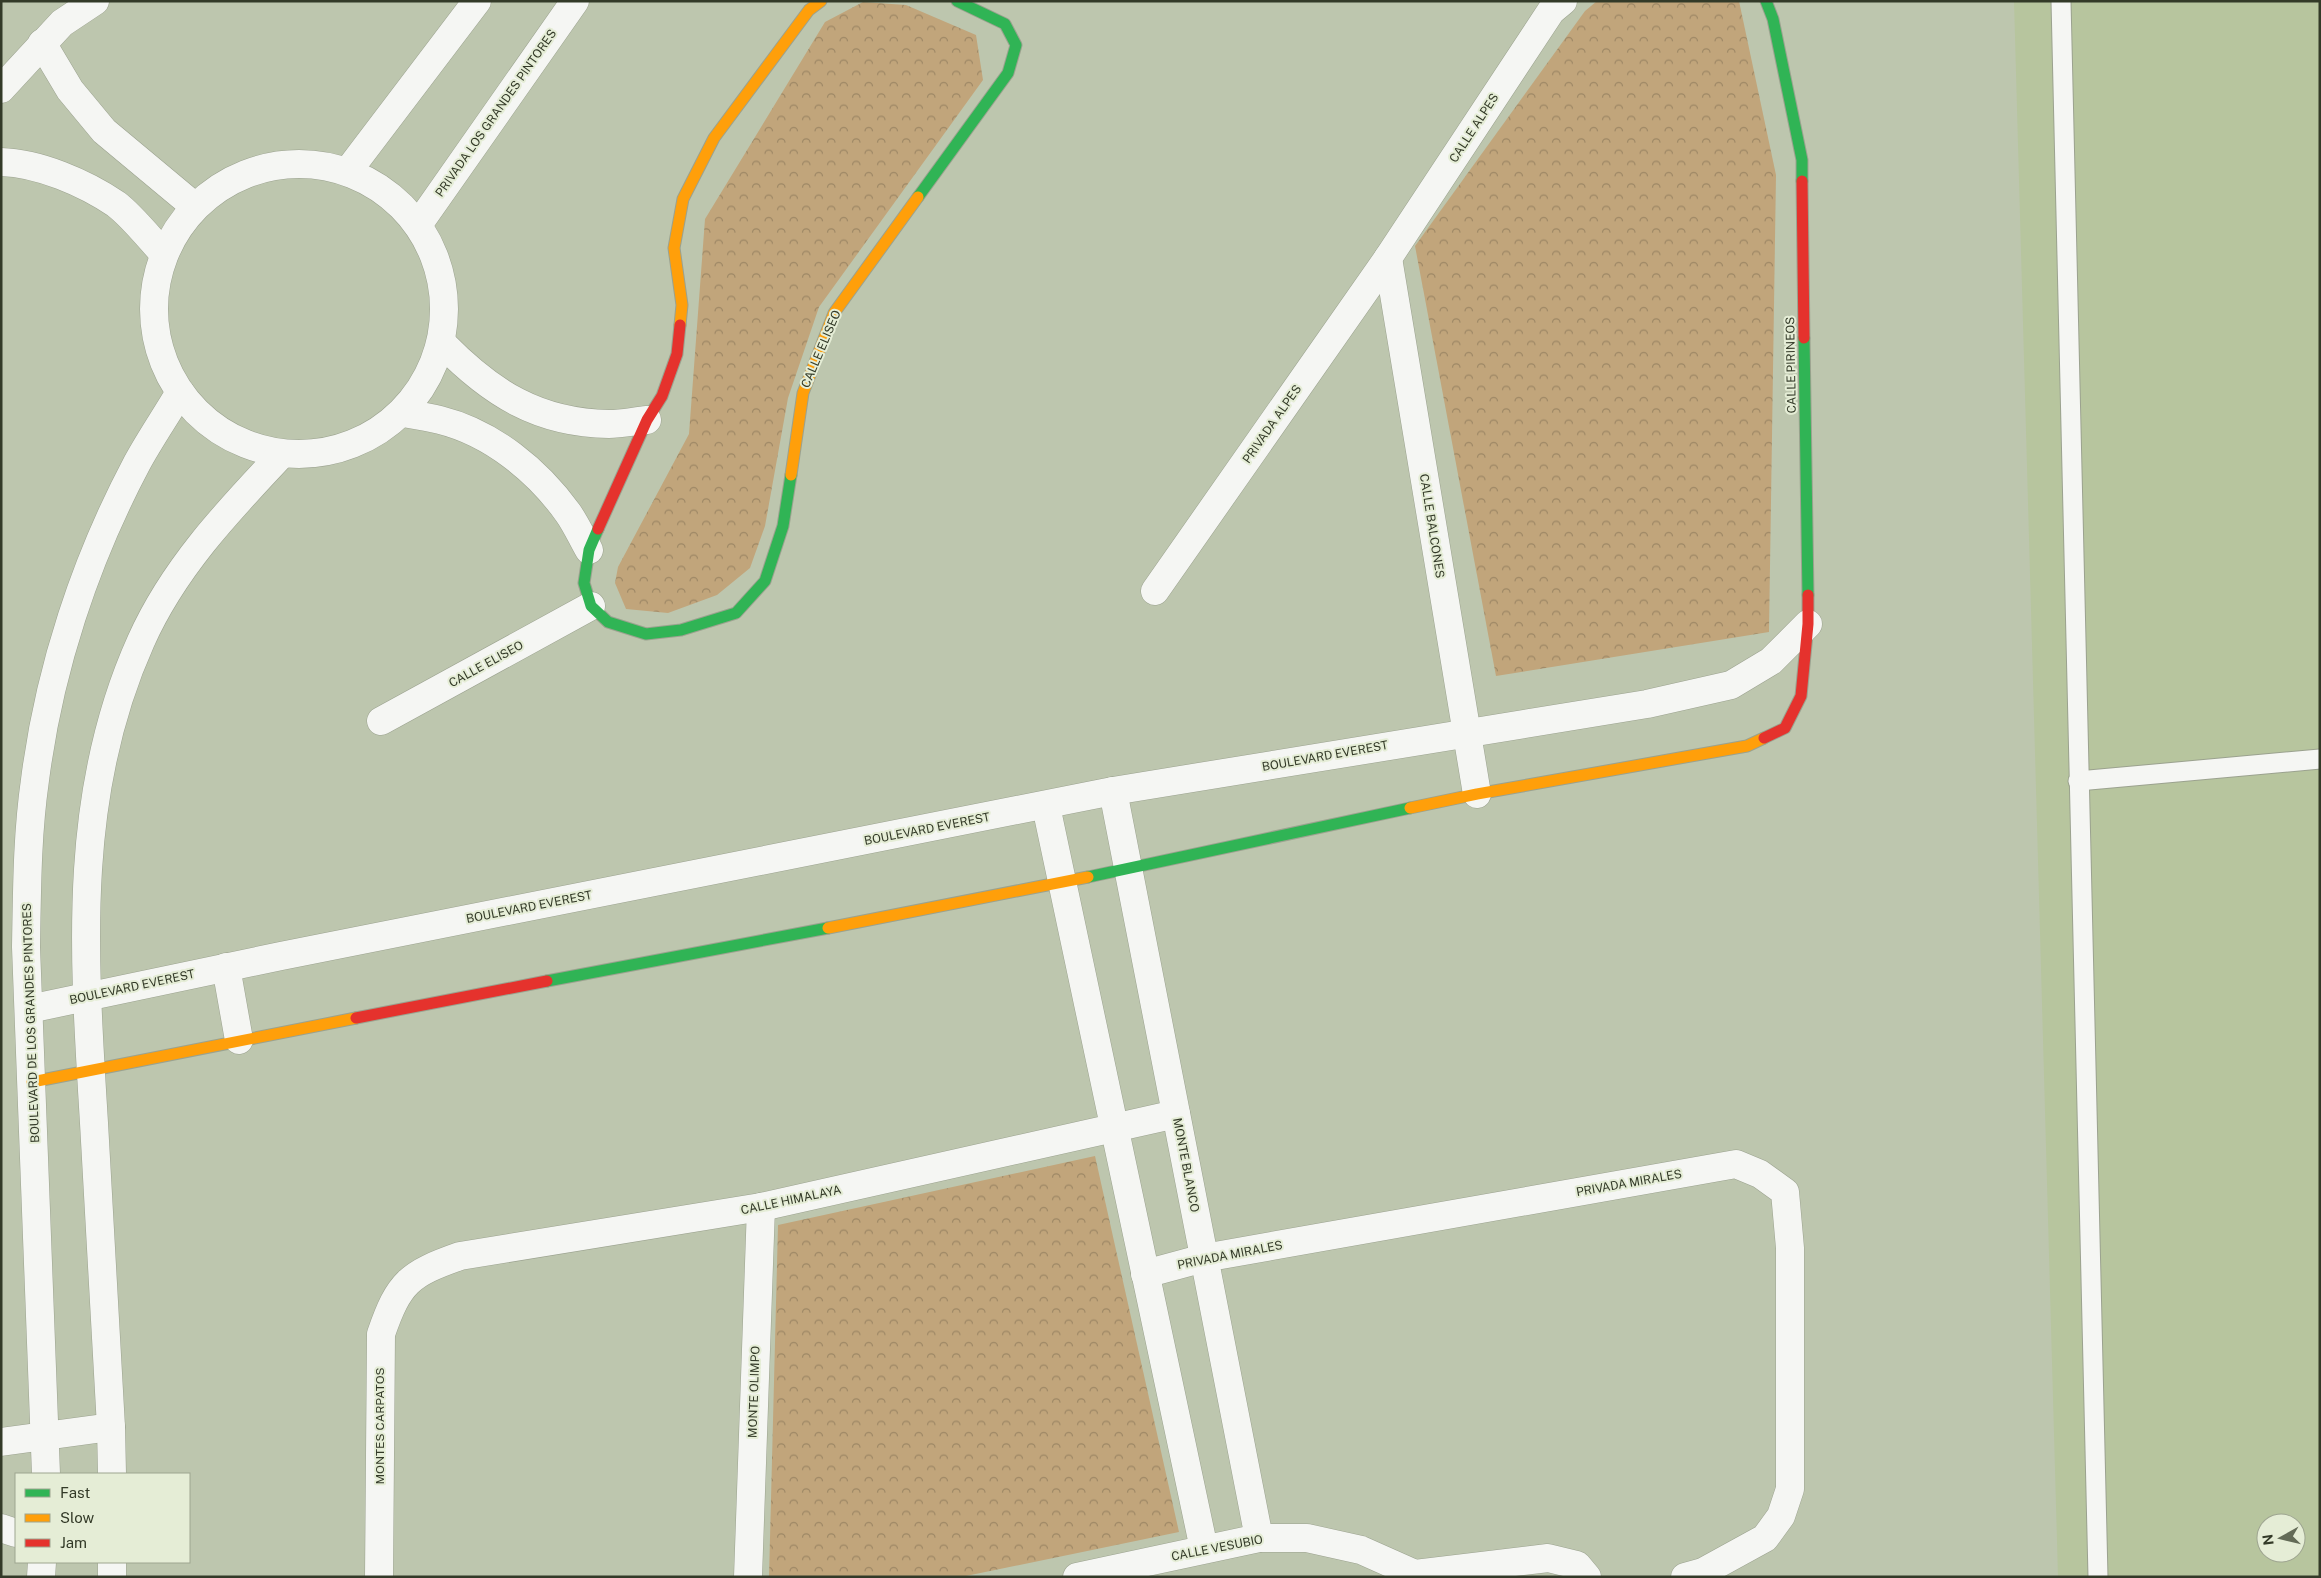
<svg xmlns="http://www.w3.org/2000/svg" width="2321" height="1578" font-family="'Public Sans',sans-serif">
	<style>
		.built { fill: #b7c59e; fill-rule: evenodd }
		.park { fill: url(#park-crowns) }
		.lines { fill: none; stroke-linecap: round; stroke-linejoin: round }
		.lane-casing { stroke: #9ba28f; stroke-width: 21 }
		.street-casing { stroke: #9ba28f; stroke-width: 29 }
		.fast-casing { stroke: #9ba28f; stroke-width: 13 }
		.slow-casing { stroke: #9ba28f; stroke-width: 13 }
		.jam-casing { stroke: #9ba28f; stroke-width: 13 }
		.lane { stroke: #f5f6f3; stroke-width: 19 }
		.street { stroke: #f5f6f3; stroke-width: 28 }
		.fast { stroke: #30b455; stroke-width: 11 }
		.slow { stroke: #ff9f0a; stroke-width: 11 }
		.jam { stroke: #e5322d; stroke-width: 11 }
		.labels { text-anchor: middle; dominant-baseline: central; stroke-width: 4; stroke-linejoin: round; paint-order: stroke }
		.street-label { font-size: 12px; fill: #333a28; stroke: #e5edd6 }
	</style>
	<defs>
		<pattern id="park-crowns" width="20" height="18" patternUnits="userSpaceOnUse" patternTransform="scale(1.25)"><rect width="20" height="18" fill="#c1a57b"/><path d="M2 6a3 3 0 1 1 6 0M12 15a3 3 0 1 1 6 0" fill="none" stroke="#9d8765"/></pattern>
	</defs>
	<rect width="100%" height="100%" fill="#bdc6ae"/>
	<path class="built" d="M2014 1H2320V1577H2058ZM2266 1523H2296V1553H2266Z"/>
	<g class="park">
		<path d="M1597 1H1739L1776 175 1769 632 1496 676 1415 246 1585 11Z"/>
		<path d="M863 2 906 5 976 35 983 80 819 307 788 398 765 526 750 568 717 595 668 613 626 609 615 583 618 567 689 434 705 219 825 22Z"/>
		<path d="M1095 1156 1179 1532 961 1577H769L778 1225Z"/>
	</g>
	<g class="lines">
		<g class="lane-casing">
			<g id="lane">
				<path d="M2061 1 2098 1577"/>
				<path d="M2078 781 2320 759"/>
			</g>
		</g>
		<g class="street-casing">
			<g id="street">
				<path d="M42 43 70 90 104 131 194 206"/>
				<path d="M1 89 62 23 95 1"/>
				<path d="M1 162C39 163 85 183 116 204 132 216 150 239 164 254"/>
				<circle cx="299" cy="309" r="145"/>
				<path d="M348 171 477 1"/>
				<path d="M418 225 575 1"/>
				<path d="M1388 258 1477 794"/>
				<path d="M443 344C491 393 538 423 609 424 622 424 635 421 647 420"/>
				<path d="M403 413C415 415 428 417 440 420 492 433 538 471 568 513 576 524 582 538 589 550"/>
				<path d="M1155 591 1388 258 1551 11 1563 1"/>
				<path d="M381 721 591 606"/>
				<path d="M1113 791 1259 1538"/>
				<path d="M1046 806 1204 1549"/>
				<path d="M226 967 239 1040"/>
				<path d="M29 1009 281 956 1113 791 1647 704 1731 685 1771 661 1808 624"/>
				<path d="M1145 1274 1204 1258 1736 1164 1760 1174 1785 1192 1790 1248V1489L1781 1516 1765 1538 1703 1572 1685 1577"/>
				<path d="M1 1442 111 1427"/>
				<path d="M46 1474 26 947C27 891 27 835 35 780 49 670 85 561 137 463 150 439 166 416 180 392"/>
				<path d="M112 1474 111 1427C105 1326 100 1224 94 1123 84 958 71 796 141 641 173 569 227 512 280 456"/>
				<path d="M1 1528 16 1533"/>
				<path d="M41 1577 42 1562"/>
				<path d="M112 1577V1562"/>
				<path d="M379 1577 381 1334C399 1282 409 1274 460 1256L761 1207 1176 1114"/>
				<path d="M748 1577 761 1207"/>
				<path d="M1077 1577 1259 1538H1307L1361 1550 1415 1574 1548 1558 1577 1565 1587 1577"/>
			</g>
		</g>
		<g class="fast-casing">
			<g id="fast">
				<path d="M1766 1 1773 19 1802 160V181"/>
				<path d="M918 197 1008 73 1016 45 1005 24 957 1"/>
				<path d="M1804 338 1808 595"/>
				<path d="M598 529 589 550 584 583 591 606 608 622 646 634 681 630 736 613 765 581 783 526 791 475"/>
				<path d="M1088 877 1410 808"/>
				<path d="M547 981 828 928"/>
			</g>
		</g>
		<g class="slow-casing">
			<g id="slow">
				<path d="M680 325 682 305 674 248 683 199 714 138 809 10 821 1"/>
				<path d="M791 475 803 393 834 313 918 197"/>
				<path d="M1410 808 1477 794 1747 746 1764 738"/>
				<path d="M828 928 1088 877"/>
				<path d="M32 1082 356 1018"/>
			</g>
		</g>
		<g class="jam-casing">
			<g id="jam">
				<path d="M1802 181 1804 338"/>
				<path d="M598 529 647 420 662 396 677 354 680 325"/>
				<path d="M1764 738 1785 728 1801 696 1808 624V595"/>
				<path d="M356 1018 547 981"/>
			</g>
		</g>
		<use href="#lane" class="lane"/>
		<use href="#street" class="street"/>
		<use href="#fast" class="fast"/>
		<use href="#slow" class="slow"/>
		<use href="#jam" class="jam"/>
	</g>
	<g class="labels">
		<g class="street-label">
			<text transform="translate(496 113) rotate(-55)">PRIVADA LOS GRANDES PINTORES</text>
			<text transform="translate(1474 128) rotate(-57)">CALLE ALPES</text>
			<text transform="translate(821 349) rotate(-67)">CALLE ELISEO</text>
			<text transform="translate(1791 365) rotate(-91)">CALLE PIRINEOS</text>
			<text transform="translate(1272 424) rotate(-55)">PRIVADA ALPES</text>
			<text transform="translate(1432 526) rotate(81)">CALLE BALCONES</text>
			<text transform="translate(486 664) rotate(-29)">CALLE ELISEO</text>
			<text transform="translate(1325 756) rotate(-10)">BOULEVARD EVEREST</text>
			<text transform="translate(927 829) rotate(-11)">BOULEVARD EVEREST</text>
			<text transform="translate(529 907) rotate(-11)">BOULEVARD EVEREST</text>
			<text transform="translate(132 987) rotate(-12)">BOULEVARD EVEREST</text>
			<text transform="translate(31 1023) rotate(-92)">BOULEVARD DE LOS GRANDES PINTORES</text>
			<text transform="translate(1186 1165) rotate(79)">MONTE BLANCO</text>
			<text transform="translate(1629 1183) rotate(-10)">PRIVADA MIRALES</text>
			<text transform="translate(791 1200) rotate(-12)">CALLE HIMALAYA</text>
			<text transform="translate(1230 1255) rotate(-11)">PRIVADA MIRALES</text>
			<text transform="translate(754 1392) rotate(-88)">MONTE OLIMPO</text>
			<text transform="translate(380 1426) rotate(-90)">MONTES CARPATOS</text>
			<text transform="translate(1217 1548) rotate(-11)">CALLE VESUBIO</text>
		</g>
	</g>
	<rect width="2321" height="1578" fill="none" stroke="#333a28" stroke-width="5"/>
	<rect x="15" y="1473" width="175" height="90" fill="#e5edd6" stroke="#9ea590"/>
	<rect x="25" y="1489" width="25" height="8" fill="#30b455" stroke="#9ea590"/>
	<text x="60" y="1498" font-size="15" fill="#333a28">Fast</text>
	<rect x="25" y="1514" width="25" height="8" fill="#ff9f0a" stroke="#9ea590"/>
	<text x="60" y="1523" font-size="15" fill="#333a28">Slow</text>
	<rect x="25" y="1539" width="25" height="8" fill="#e5322d" stroke="#9ea590"/>
	<text x="60" y="1548" font-size="15" fill="#333a28">Jam</text>
	<g transform="translate(2281 1538) rotate(262)"><circle r="24" fill="#e5edd6" stroke="#9ea590"/>
	<path d="M0-4L9 19L0 12L-9 19Z" fill="#636b57"/>
	<text y="-8" font-size="14" font-weight="bold" text-anchor="middle" fill="#333a28">N</text>
	</g>
</svg>
